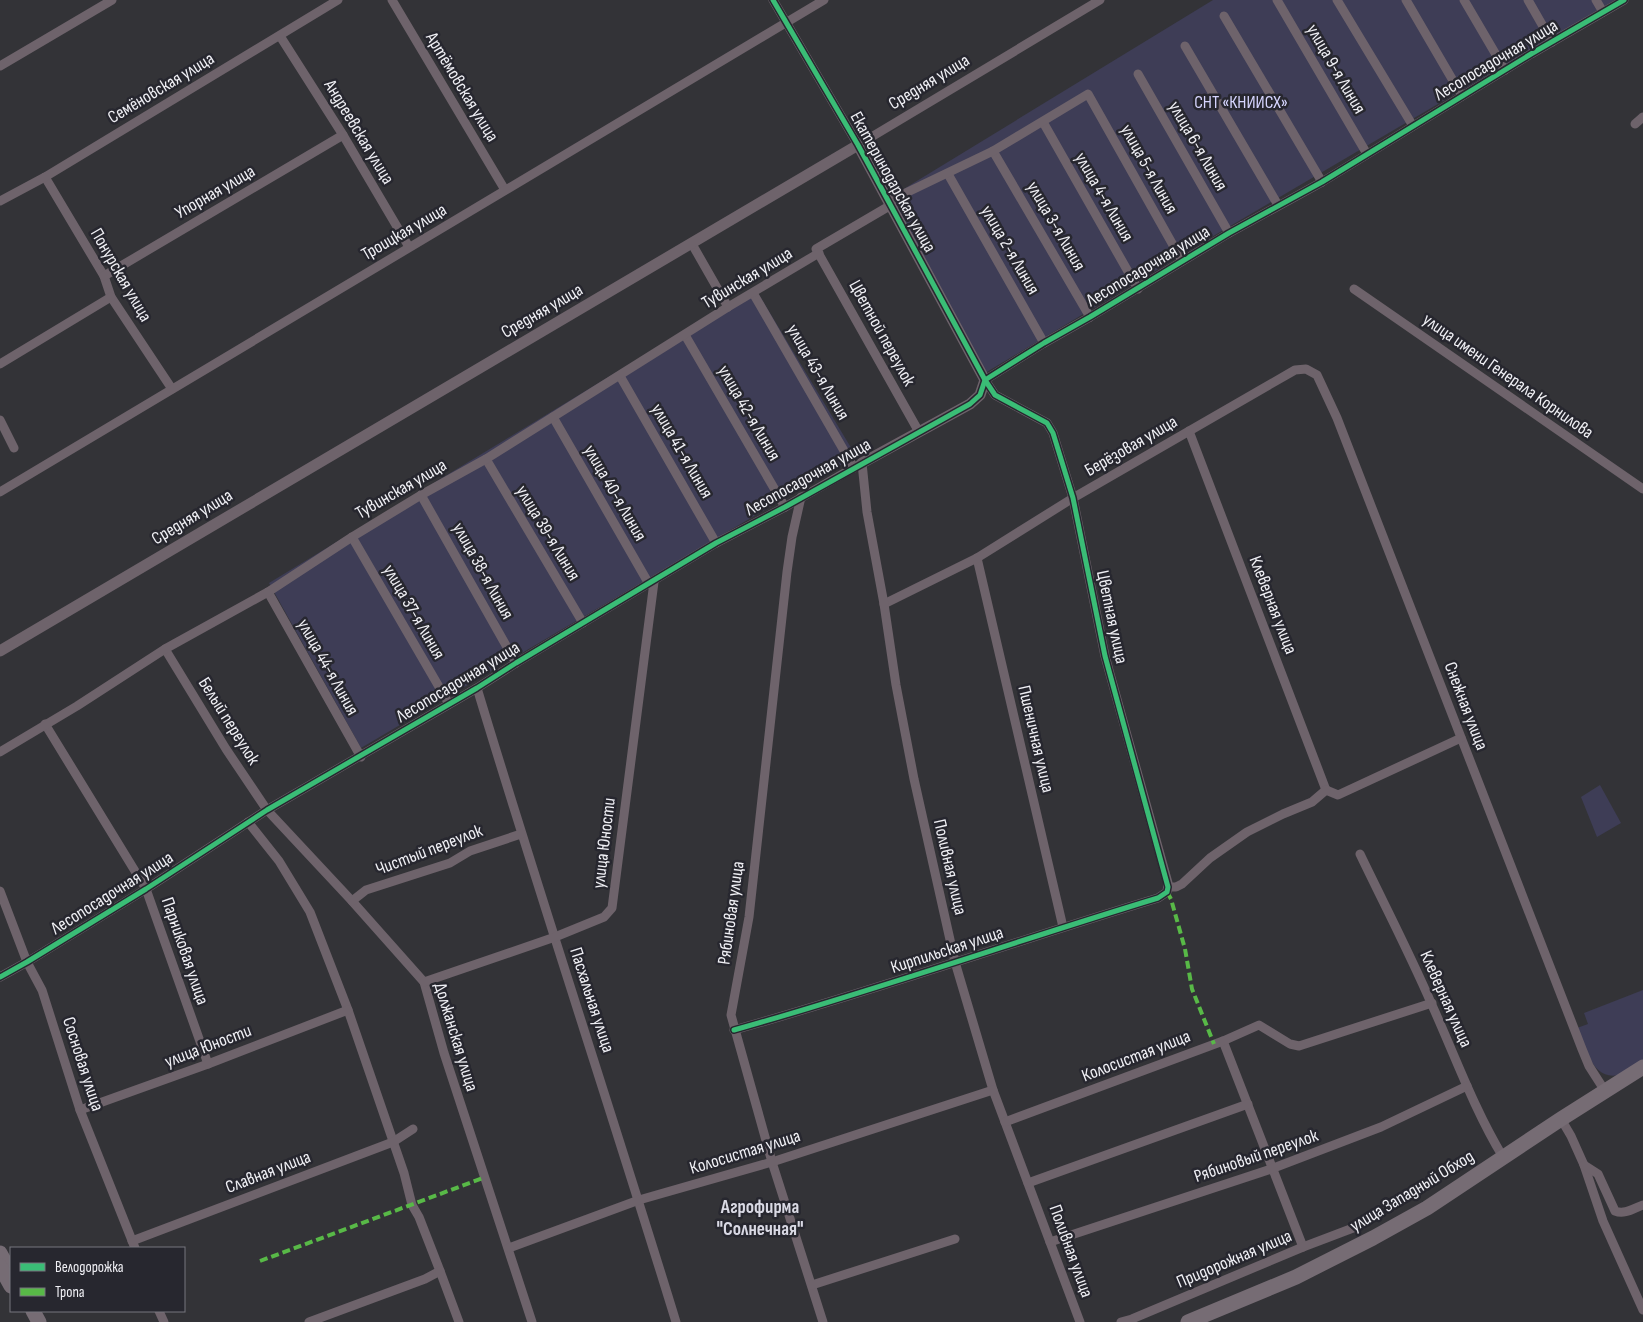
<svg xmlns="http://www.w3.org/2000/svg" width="1643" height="1322" font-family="'Sofia Sans Condensed',sans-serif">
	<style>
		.green { fill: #3e3d56 }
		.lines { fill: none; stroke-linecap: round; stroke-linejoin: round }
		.minor { stroke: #6e636b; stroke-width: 9 }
		.tertiary { stroke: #6e636b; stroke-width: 11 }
		.trunk { stroke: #766c74; stroke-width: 15 }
		.quiet { stroke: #58b947; stroke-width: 4; stroke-dasharray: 8 4; stroke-linecap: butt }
		.cycleway-casing { stroke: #27272f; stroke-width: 8 }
		.cycleway { stroke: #3abd76; stroke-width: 5 }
		.labels { text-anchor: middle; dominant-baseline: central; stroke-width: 5; stroke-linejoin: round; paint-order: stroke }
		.street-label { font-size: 18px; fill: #f0f0f5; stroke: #27272f }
		.park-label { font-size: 18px; fill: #d6d5fe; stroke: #27272f }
		.neighbourhood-label { font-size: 19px; font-weight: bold; fill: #d9d9e4; stroke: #27272f }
	</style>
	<rect width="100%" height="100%" fill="#333337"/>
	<g class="green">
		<path d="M1213 0H1615L1215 235 980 376 884 201Z"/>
		<path d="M755 288 856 456 361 748 269 583Z"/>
		<path d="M1600 785 1621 823 1597 837 1581 797Z"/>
		<path d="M1643 990V1063C1636 1066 1629 1071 1622 1074 1593 1084 1585 1047 1577 1028L1588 1024 1584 1013Z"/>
	</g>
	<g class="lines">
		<g class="minor">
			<path d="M392 0 505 190"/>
			<path d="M773 0 858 145 1100 0"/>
			<path d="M1277 0 1367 154"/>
			<path d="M1337 0 1413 126"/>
			<path d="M1406 0 1462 96"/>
			<path d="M1464 0 1505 70"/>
			<path d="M1528 0 1552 42"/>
			<path d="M1596 0 1603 12"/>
			<path d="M1224 16 1322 182"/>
			<path d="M280 36 343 135 409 247"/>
			<path d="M1185 46 1278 205"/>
			<path d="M0 66 112 0"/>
			<path d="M1138 74 1229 233"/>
			<path d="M1043 122 1138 289"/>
			<path d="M1635 124 1643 117"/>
			<path d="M993 151 1090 317"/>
			<path d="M948 174 1044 343"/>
			<path d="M45 177 104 276 111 297 172 389"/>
			<path d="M0 201 45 177 338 0"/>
			<path d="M889 201 993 151 1088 94 1182 261"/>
			<path d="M891 205 816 249 919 432"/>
			<path d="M692 244 728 307"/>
			<path d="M104 276 343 135"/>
			<path d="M1354 289 1643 489"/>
			<path d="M753 293 854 468"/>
			<path d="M685 335 785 507"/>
			<path d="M0 364 111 297"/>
			<path d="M620 376 716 543"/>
			<path d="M553 417 649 584"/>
			<path d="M0 420 14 448"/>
			<path d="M1189 431 1326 790"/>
			<path d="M486 459 583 623"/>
			<path d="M0 492 824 0"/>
			<path d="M421 495 516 663"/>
			<path d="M801 497 792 537 787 572 749 917 731 1015 772 1162 823 1322"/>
			<path d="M352 537 449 704"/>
			<path d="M977 558 1063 927"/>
			<path d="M268 592 361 757"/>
			<path d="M884 604 977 558 1073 498 1295 370 1306 369 1317 375 1337 418 1582 1049 1589 1066 1605 1091"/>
			<path d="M165 649 226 749 267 810 352 901 424 982 444 1053 532 1322"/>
			<path d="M477 688C541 900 611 1110 676 1322"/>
			<path d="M45 724 146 889 208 1064"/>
			<path d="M0 752 77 706 165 649 268 592 352 537 421 495 486 459 728 307 819 253"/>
			<path d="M1326 790 1338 795 1461 738"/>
			<path d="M248 822 279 861 310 912 348 1010 404 1173 412 1205 419 1217 440 1271 425 1279 309 1322"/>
			<path d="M1360 854C1384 904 1410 954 1432 1005 1455 1056 1474 1109 1503 1157"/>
			<path d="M1168 887H1176L1182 884 1210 858 1247 832 1283 814 1312 802 1326 790"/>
			<path d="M0 891 27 962 42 990 80 1110 135 1248"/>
			<path d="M352 901 366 890 450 863 470 851 521 834"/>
			<path d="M0 977 27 962 146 889 267 810 477 688 516 663 716 543 785 507 862 463 867 512 884 604 896 685 914 779 955 962 993 1090 1080 1322"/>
			<path d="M424 982 555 937 604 917 612 908 654 582"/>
			<path d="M734 1030C877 990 1016 941 1158 898L1167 892 1168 883 1105 656 1073 498 1053 433 1047 423 995 395 985 380 1044 343 1090 317 1229 233 1322 182 1531 54 1624 0"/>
			<path d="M1223 1041 1303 1247"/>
			<path d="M80 1110 208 1064 348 1010"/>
			<path d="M1561 1119 1571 1136 1584 1165 1603 1221 1643 1310"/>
			<path d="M1005 1122 1223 1041 1259 1025 1290 1044 1299 1046 1432 1003"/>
			<path d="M1584 1165 1598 1174 1615 1211C1625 1215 1634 1208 1643 1205"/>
			<path d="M1028 1183 1248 1104"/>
			<path d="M132 1241 393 1142 413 1129"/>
			<path d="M1050 1242 1271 1169 1381 1127 1467 1086"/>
			<path d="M509 1248 639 1200 772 1162 993 1090"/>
			<path d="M440 1271 459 1322"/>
			<path d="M812 1285 955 1239"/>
			<path d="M159 1311 164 1322"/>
			<path d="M1121 1322 1132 1319 1303 1247 1361 1225"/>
		</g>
		<path class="tertiary" d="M0 651 858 145 985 380 980 395 970 404 862 463"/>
		<g class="trunk">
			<path d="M0 1253 11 1273"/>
			<path d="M0 1266 11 1286"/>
			<path d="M33 1311 39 1322"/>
			<path d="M1188 1322 1296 1277 1373 1238 1427 1208 1561 1119 1643 1067"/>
		</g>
		<g class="quiet">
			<path d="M1167 892 1171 899 1185 949 1192 989 1214 1044"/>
			<path d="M260 1261 483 1178"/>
		</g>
		<g class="cycleway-casing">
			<g id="cycleway">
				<path d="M0 977 27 962 146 889 267 810 477 688 516 663 716 543 785 507 970 404 980 395 985 380 1044 343 1090 317 1229 233 1322 182 1531 54 1624 0"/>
				<path d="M734 1030C877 990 1016 941 1158 898L1167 892 1168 887 1105 656 1073 498 1053 433 1047 423 995 395 985 380 858 145 773 0"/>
			</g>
		</g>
		<use href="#cycleway" class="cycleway"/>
	</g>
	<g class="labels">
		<g class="street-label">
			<text transform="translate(1496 60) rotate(-31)">Лесопосадочная улица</text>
			<text transform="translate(1336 69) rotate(60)">улица 9-я Линия</text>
			<text transform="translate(929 82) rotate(-31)">Средняя улица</text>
			<text transform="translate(462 87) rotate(59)">Артёмовская улица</text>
			<text transform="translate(161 88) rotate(-31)">Семёновская улица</text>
			<text transform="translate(359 132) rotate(59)">Андреевская улица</text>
			<text transform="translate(1198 146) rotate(60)">улица 6-я Линия</text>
			<text transform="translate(1149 169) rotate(61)">улица 5-я Линия</text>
			<text transform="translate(893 182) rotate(61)">Екатеринодарская улица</text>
			<text transform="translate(215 192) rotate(-30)">Упорная улица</text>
			<text transform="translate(1104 197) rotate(60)">улица 4-я Линия</text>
			<text transform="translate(1056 226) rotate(60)">улица 3-я Линия</text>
			<text transform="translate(404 232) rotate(-30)">Троицкая улица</text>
			<text transform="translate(1010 250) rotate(60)">улица 2-я Линия</text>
			<text transform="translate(1148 266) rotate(-31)">Лесопосадочная улица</text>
			<text transform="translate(121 275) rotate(60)">Понурская улица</text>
			<text transform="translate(747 278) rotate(-31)">Тувинская улица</text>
			<text transform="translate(542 311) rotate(-30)">Средняя улица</text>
			<text transform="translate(882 333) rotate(61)">Цветной переулок</text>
			<text transform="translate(818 372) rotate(60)">улица 43-я Линия</text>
			<text transform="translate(1508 376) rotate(35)">улица имени Генерала Корнилова</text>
			<text transform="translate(749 413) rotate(60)">улица 42-я Линия</text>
			<text transform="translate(1131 446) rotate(-30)">Берёзовая улица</text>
			<text transform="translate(682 451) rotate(60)">улица 41-я Линия</text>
			<text transform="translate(808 477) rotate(-29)">Лесопосадочная улица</text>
			<text transform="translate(401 489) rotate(-30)">Тувинская улица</text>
			<text transform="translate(615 493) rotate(60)">улица 40-я Линия</text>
			<text transform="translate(192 517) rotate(-31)">Средняя улица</text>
			<text transform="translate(548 533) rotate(59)">улица 39-я Линия</text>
			<text transform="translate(483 571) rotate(61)">улица 38-я Линия</text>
			<text transform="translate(1273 605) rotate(69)">Клеверная улица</text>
			<text transform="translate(414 612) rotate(60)">улица 37-я Линия</text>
			<text transform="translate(1112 617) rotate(78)">Цветная улица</text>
			<text transform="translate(328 667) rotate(61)">улица 44-я Линия</text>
			<text transform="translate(458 682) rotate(-31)">Лесопосадочная улица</text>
			<text transform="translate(1466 706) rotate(69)">Снежная улица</text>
			<text transform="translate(229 721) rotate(58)">Белый переулок</text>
			<text transform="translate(1036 739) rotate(77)">Пшеничная улица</text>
			<text transform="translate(604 843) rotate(-83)">улица Юности</text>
			<text transform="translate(429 850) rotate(-21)">Чистый переулок</text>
			<text transform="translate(950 867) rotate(77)">Поливная улица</text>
			<text transform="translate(112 893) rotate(-32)">Лесопосадочная улица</text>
			<text transform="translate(731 913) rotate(-82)">Рябиновая улица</text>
			<text transform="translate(947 950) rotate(-18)">Кирпильская улица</text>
			<text transform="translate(185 951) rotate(71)">Парниковая улица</text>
			<text transform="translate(1446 999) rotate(66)">Клеверная улица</text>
			<text transform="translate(592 1000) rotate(72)">Пасхальная улица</text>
			<text transform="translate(456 1037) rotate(73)">Должанская улица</text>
			<text transform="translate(208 1046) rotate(-21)">улица Юности</text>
			<text transform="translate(1136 1056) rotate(-21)">Колосистая улица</text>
			<text transform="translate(83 1064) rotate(72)">Сосновая улица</text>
			<text transform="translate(745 1152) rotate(-17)">Колосистая улица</text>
			<text transform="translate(1256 1156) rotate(-19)">Рябиновый переулок</text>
			<text transform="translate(268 1172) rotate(-21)">Славная улица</text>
			<text transform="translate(1412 1191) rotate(-31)">улица Западный Обход</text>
			<text transform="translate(1071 1251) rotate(70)">Поливная улица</text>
			<text transform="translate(1234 1259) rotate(-23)">Придорожная улица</text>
		</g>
		<g class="park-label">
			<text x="1241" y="102">СНТ «КНИИСХ»</text>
		</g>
		<g class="neighbourhood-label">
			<text x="760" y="1207">Агрофирма<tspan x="760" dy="22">"Солнечная"</tspan></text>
		</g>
	</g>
	<rect x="10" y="1247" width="175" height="65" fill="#27272f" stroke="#77777e"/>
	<rect x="20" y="1263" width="25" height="8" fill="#3abd76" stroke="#77777e"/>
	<text x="55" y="1272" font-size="15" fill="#f0f0f5">Велодорожка</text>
	<rect x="20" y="1288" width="25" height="8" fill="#58b947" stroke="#77777e"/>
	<text x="55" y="1297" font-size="15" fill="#f0f0f5">Тропа</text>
</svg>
